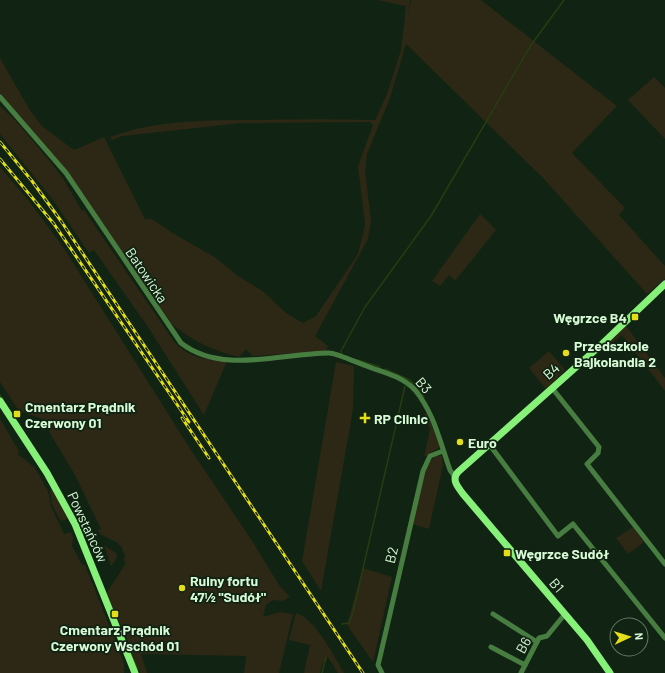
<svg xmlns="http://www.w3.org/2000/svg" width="665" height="673" font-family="Barlow,sans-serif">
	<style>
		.green { fill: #2c2815 }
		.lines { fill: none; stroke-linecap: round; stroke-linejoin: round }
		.stream { stroke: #263d10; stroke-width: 1.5 }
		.street { stroke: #477d41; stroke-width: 5 }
		.secondary { stroke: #86f079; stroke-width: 7 }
		.rail-casing { stroke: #e4de1a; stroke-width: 3 }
		.rail { stroke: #112312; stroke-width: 1.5; stroke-dasharray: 4.5; stroke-linecap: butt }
		.poi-dot { fill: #e4de1a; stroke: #112312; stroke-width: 1.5 }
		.labels { text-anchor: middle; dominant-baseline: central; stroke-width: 3.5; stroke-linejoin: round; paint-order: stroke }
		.street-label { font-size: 14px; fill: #d8fbd7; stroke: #112312 }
		.poi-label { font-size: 14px; font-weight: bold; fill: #d8fbd7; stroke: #112312; text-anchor: start }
	</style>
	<rect width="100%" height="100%" fill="#112312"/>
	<g class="green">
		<path d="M377 0H410L408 18 411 0H481L617 106 572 153 625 208 619 215 665 266V279L647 294 543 178 406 44 390 98 367 154 365 170 371 221 368 239 315 336 328 346 326 351 253 356 246 349 239 357C212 351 192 340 170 323L88 201 55 157 0 93V58L31 112 42 126 74 150 104 137 145 219H152L171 232 216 258 238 276 264 292 286 313 303 323 316 316 358 254 365 225 358 166 373 125 370 122 241 123 123 136 112 140 110 137C155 120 207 120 254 120 295 119 335 119 375 120L387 94 401 50 406 6Z"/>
		<path d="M654 77 665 88V139L628 100Z"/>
		<path d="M0 106 15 120 49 160 64 180 82 211 84 210 175 343C192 359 205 359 227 361L204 415 148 327 94 250 89 253 53 200 0 134Z"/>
		<path d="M0 167 29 201 63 247 191 450 251 539 279 585 290 597 282 601 273 600 266 605 263 617 280 612 293 614 279 673H244L246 656 141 654 147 673H140L126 636 106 594 126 563 124 561 125 556 121 546 117 544 118 543 100 534 98 530 101 529 75 475 49 432 52 422 19 411 0 382Z"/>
		<path d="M480 214 496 230 455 281 449 275 440 286 432 281Z"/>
		<path d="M626 326 665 378V391L622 335 607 347 605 344Z"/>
		<path d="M549 351 565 370 546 389 529 368Z"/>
		<path d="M336 362 354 366 353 408 350 427 321 591 302 561Z"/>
		<path d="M427 413 440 447 424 457 430 429 424 414Z"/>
		<path d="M0 419 19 451 18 455 22 457 35 468 48 491 51 506 64 534 71 532 73 538 72 546 82 565H85L124 663V673H0Z"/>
		<path d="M436 456H442L443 465 429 529 412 524C416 507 422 465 436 456Z"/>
		<path d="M52 489 68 519 61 521 52 505 50 491Z"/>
		<path d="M633 527 644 542 628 554 616 538Z"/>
		<path d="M104 545 117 554 116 560 111 566Z"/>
		<path d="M363 568 392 577 373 662 347 625Z"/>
		<path d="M296 613C316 619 333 655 344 673H338L328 657 323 663 320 673H304L310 645 289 640Z"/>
	</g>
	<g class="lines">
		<g class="stream">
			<path d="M342 354 341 351 365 307 431 216 531 45 564 0"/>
			<path d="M358 360 380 367"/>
			<path d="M385 369 410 380 424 397"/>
			<path d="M0 395 3 399"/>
			<path d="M342 624 349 623 353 612 405 386"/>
			<path d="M131 653 138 669"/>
			<path d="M322 673 326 658"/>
		</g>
		<g class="street">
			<path d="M0 97 66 173 181 343C222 375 282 353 329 353 337 353 362 365 372 368 387 373 404 378 415 390 434 413 440 442 450 470L455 477"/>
			<path d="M552 388 599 447 598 453 587 464 665 564"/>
			<path d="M489 444 558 536 573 524 665 638"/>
			<path d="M493 614 537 642"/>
			<path d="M491 647 525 665"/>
			<path d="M382 673 378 665 380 657 423 471 430 456 443 451"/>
			<path d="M521 673 539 638 547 636 565 614"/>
		</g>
		<g class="secondary">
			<path d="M0 401 47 473 75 524 135 673"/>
			<path d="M610 673 587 640 463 494C458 487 451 480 458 472L602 344 665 284"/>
		</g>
		<g class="rail-casing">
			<g id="rail">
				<path d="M0 142 32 181 61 221 363 673"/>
				<path d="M0 159 54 224 189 422"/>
				<path d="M182 418 209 458"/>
			</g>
		</g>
		<use href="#rail" class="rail"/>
	</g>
	<g class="poi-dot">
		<rect x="631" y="313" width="8" height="8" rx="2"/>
		<circle cx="566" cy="353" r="4"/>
		<rect x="13" y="410" width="8" height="8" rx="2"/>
		<path d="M363 412h4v4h4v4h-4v4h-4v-4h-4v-4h4z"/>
		<circle cx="460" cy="442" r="4"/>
		<rect x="503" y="549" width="8" height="8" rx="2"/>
		<circle cx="182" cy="588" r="4"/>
		<rect x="111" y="610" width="8" height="8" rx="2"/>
	</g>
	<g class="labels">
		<g class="street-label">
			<text transform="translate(147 275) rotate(56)">Batowicka</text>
			<text transform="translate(551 371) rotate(-42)">B4</text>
			<text transform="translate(424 385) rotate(49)">B3</text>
			<text transform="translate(88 527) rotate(65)">Powstańców</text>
			<text transform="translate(391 555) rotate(-77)">B2</text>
			<text transform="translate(557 585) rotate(49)">B1</text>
			<text transform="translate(523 645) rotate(-61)">B6</text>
		</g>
		<g class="poi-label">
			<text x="627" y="317" text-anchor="end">Węgrzce B4</text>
			<text x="574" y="345">Przedszkole<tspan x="574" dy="16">Bajkolandia 2</tspan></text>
			<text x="25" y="406">Cmentarz Prądnik<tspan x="25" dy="16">Czerwony 01</tspan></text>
			<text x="374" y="418">RP Clinic</text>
			<text x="468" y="442">Euro</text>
			<text x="515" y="553">Węgrzce Sudół</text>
			<text x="190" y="580">Ruiny fortu<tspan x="190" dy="16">47½ "Sudół"</tspan></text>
			<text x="115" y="629" text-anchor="middle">Cmentarz Prądnik<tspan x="115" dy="16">Czerwony Wschód 01</tspan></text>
		</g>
	</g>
	<g transform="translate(629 637) rotate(86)"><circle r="19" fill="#112312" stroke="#617961"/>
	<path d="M0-3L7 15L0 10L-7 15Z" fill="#e4de1a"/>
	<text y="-6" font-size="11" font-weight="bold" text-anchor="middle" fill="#d8fbd7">N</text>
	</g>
</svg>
